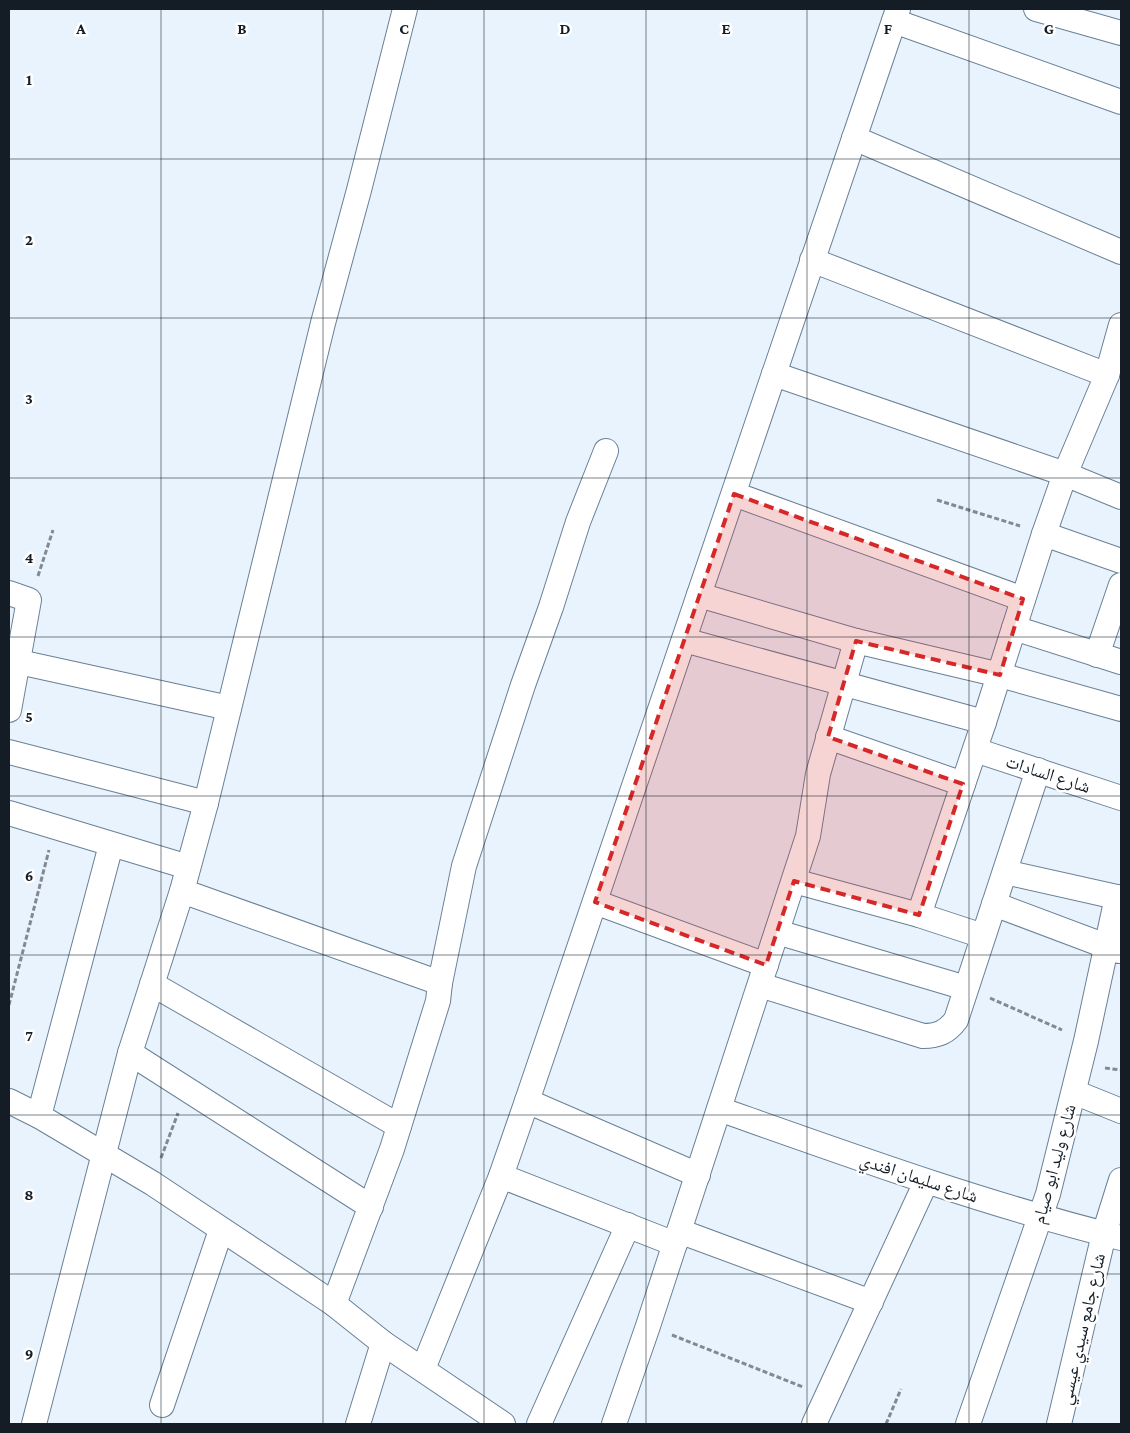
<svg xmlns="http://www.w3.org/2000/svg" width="1130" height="1433" font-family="'Crimson Pro','Noto Naskh Arabic',serif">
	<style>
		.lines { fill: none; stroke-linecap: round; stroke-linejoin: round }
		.street-casing { stroke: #698096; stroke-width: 26 }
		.path { stroke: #818a94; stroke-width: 3; stroke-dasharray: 5 2.5; stroke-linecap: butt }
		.street { stroke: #fff; stroke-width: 24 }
		.marked { fill: #d62828; fill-opacity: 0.2; stroke: #d62828; stroke-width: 4; stroke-dasharray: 10 6; stroke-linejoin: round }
		.grid { fill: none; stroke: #141d26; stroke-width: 1; stroke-opacity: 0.55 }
		.labels { text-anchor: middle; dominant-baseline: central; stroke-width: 5; stroke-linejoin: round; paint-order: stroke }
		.street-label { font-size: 18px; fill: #141d26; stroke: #fff }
		.grid-label { font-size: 16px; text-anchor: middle; font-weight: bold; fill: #141d26; stroke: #fff; stroke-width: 5; stroke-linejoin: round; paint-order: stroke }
	</style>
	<rect width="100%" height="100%" fill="#e9f3fd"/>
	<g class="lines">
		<g class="street-casing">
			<g id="street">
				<path d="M1036 9 1121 33"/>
				<path d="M894 21 1121 102"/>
				<path d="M854 138 1121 252"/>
				<path d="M812 260 1107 375"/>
				<path d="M774 374 1065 474 1121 497"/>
				<path d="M734 494 1023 599"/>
				<path d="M1044 534 1121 561"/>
				<path d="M9 593 29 600 9 710"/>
				<path d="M699 595 856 641 1000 675 1121 709"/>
				<path d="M1014 628 1121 662"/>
				<path d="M684 640 984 722"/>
				<path d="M1097 655 1121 585"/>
				<path d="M19 662 229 708"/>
				<path d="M828 737 963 784"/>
				<path d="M975 750 1121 798"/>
				<path d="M9 752 206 803"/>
				<path d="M9 813 188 867"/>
				<path d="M1005 872 1121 898"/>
				<path d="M794 881 919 915 983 936"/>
				<path d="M182 891 440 983 438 1001 392 1149 334 1304"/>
				<path d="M595 902 766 965"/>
				<path d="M994 904 1119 951"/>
				<path d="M919 915 984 722 1044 534 1065 474 1107 375 1121 325"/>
				<path d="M777 932 966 988"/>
				<path d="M440 983 464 866 523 685 551 607 578 522 606 451"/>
				<path d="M152 984 399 1126"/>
				<path d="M760 985 923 1036C938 1036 947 1032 956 1020L1038 770"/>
				<path d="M130 1053 371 1207"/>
				<path d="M1074 1092 1121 1111"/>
				<path d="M9 1101 39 1116 152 1183 334 1304 383 1343 503 1424"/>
				<path d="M527 1101 698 1175"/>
				<path d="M719 1109C852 1156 984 1204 1121 1238"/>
				<path d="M39 1116 111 845"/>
				<path d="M501 1176 675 1244"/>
				<path d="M679 1231 871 1302"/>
				<path d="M423 1369 501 1176 527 1101 898 9"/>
				<path d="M162 1405 221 1230"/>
				<path d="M34 1424 130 1053 182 891 206 803 323 323 359 190 405 9"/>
				<path d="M358 1424 383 1343"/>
				<path d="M539 1424 628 1225"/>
				<path d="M614 1424 648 1326 808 836 818 774 856 641"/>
				<path d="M814 1424 926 1182"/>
				<path d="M968 1424 1048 1194 1086 1041 1117 897"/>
				<path d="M1059 1424 1104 1234 1121 1180"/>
			</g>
		</g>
		<g class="path">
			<path d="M937 500 1020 526"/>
			<path d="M38 576 53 530"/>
			<path d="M990 998 1062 1030"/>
			<path d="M9 1005 49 850"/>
			<path d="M1105 1068 1121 1070"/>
			<path d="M161 1158 178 1113"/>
			<path d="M672 1335 803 1387"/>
			<path d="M886 1424 901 1389"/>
		</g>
		<use href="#street" class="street"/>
	</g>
	<path class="marked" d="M734 494 1023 599 1000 675 856 641 828 737 963 784 919 915 794 881 766 965 595 902Z"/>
	<path class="grid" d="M161 9V1424M323 9V1424M484 9V1424M646 9V1424M807 9V1424M969 9V1424M9 159H1121M9 318H1121M9 478H1121M9 637H1121M9 796H1121M9 955H1121M9 1115H1121M9 1274H1121"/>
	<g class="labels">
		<g class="street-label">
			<text transform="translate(1048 774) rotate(18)">شارع السادات</text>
			<text transform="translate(1054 1164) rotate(-75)">شارع وليد ابو صيام</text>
			<text transform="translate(919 1178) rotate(18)">شارع سليمان افندي</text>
			<text transform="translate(1082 1329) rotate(-77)">شارع جامع سيدي عيسي</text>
		</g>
	</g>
	<g class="grid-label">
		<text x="81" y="34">A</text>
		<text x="242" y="34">B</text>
		<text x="404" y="34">C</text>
		<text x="565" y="34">D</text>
		<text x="726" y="34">E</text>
		<text x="888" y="34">F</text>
		<text x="1049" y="34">G</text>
		<text x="29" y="85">1</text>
		<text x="29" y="245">2</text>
		<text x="29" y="404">3</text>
		<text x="29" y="563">4</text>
		<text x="29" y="722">5</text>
		<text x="29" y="881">6</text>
		<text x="29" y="1041">7</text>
		<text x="29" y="1200">8</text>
		<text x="29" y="1359">9</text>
	</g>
	<rect width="1130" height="1433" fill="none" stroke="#141d26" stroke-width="20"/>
</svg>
